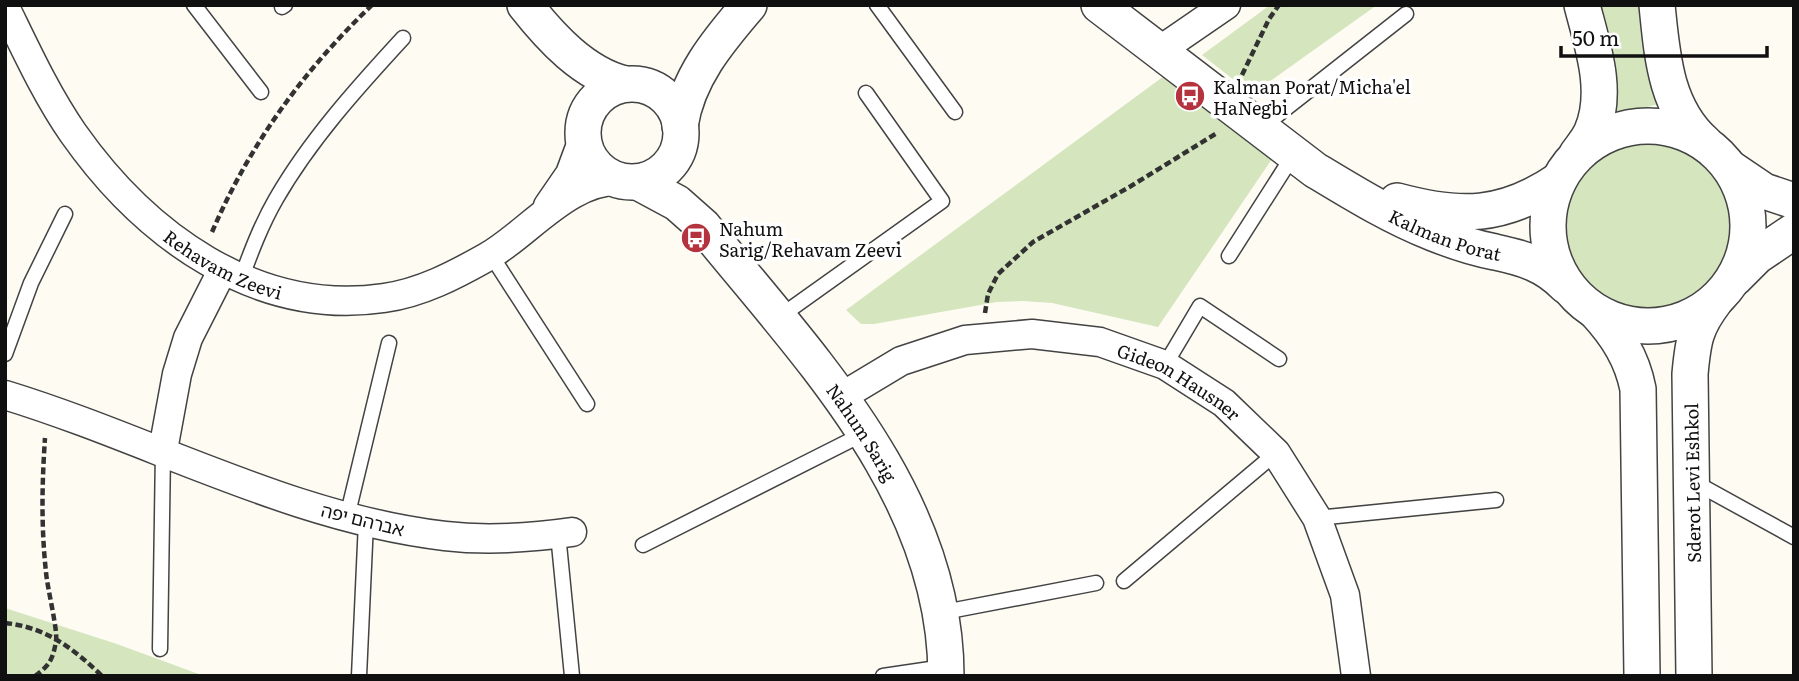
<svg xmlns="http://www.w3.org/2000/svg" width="1799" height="681" font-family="Literata,'Noto Sans Hebrew',serif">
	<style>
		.green { fill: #d5e6bf }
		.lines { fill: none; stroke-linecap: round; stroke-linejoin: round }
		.service-casing { stroke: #434343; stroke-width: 17 }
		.minor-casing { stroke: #434343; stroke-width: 31 }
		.tertiary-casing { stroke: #434343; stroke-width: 38 }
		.path { stroke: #323232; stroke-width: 4.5; stroke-dasharray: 7 3.5; stroke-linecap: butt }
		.service { stroke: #fff; stroke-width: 14 }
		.minor { stroke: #fff; stroke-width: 28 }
		.tertiary { stroke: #fff; stroke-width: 35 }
		.labels { text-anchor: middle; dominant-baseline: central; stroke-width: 7; stroke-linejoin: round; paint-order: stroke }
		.poi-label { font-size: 18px; fill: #101010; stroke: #fff; text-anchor: start }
		.street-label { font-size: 18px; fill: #101010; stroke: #fff }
	</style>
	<rect width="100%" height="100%" fill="#fefbf3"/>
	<g class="green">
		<path d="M1270 5H1377L1252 94 1202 55Z"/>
		<path d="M1594 5H1639L1648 73 1660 104 1610 115Z"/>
		<path d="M1164 76 1272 159 1158 327 1052 303 1022 301 997 302 874 324H861L846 310Z"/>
		<circle cx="1648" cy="226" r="83"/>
		<path d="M5 608 117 644 204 676H5Z"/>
	</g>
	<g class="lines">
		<g class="service-casing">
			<g id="service">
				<path d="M194 5 261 92"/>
				<path d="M877 5 955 112"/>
				<path d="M282 7 285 5"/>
				<path d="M1261 128 1406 14"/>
				<path d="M491 255 587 404"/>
				<path d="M1229 256 1294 154"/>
				<path d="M241 279C251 252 261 225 276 199 310 140 357 88 403 38"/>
				<path d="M778 318 942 201 866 93"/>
				<path d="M5 354 31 283 65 214"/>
				<path d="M1165 365 1200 306 1279 359"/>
				<path d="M1694 482 1794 537"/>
				<path d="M347 517 389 343"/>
				<path d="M1317 518 1496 500"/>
				<path d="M558 534 572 676"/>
				<path d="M643 545 863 434"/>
				<path d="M1124 581 1276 453"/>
				<path d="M939 613 1096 583"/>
				<path d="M160 649 163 451"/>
				<path d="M359 676 366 522"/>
				<path d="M883 676 944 667"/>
			</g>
		</g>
		<g class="minor-casing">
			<g id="minor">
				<path id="s1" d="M5 7C26 50 46 94 73 133 144 234 255 317 384 298 421 293 455 275 487 257 528 234 570 177 623 181"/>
				<path d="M1159 51 1226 5"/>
				<path d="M548 206 570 174 583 139"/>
				<path d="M5 395C152 440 291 518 445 536 488 541 530 538 572 532"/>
				<path id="s2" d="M841 397 901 361 965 340 1032 334 1100 342 1165 365 1224 403 1276 453 1317 518 1345 595 1356 676"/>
				<path d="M163 450 177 374 188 338 222 271"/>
			</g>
		</g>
		<g class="tertiary-casing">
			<g id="tertiary">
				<path d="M525 5C551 38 584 74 625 84"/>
				<path id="s3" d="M1099 5 1315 170C1353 193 1392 217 1433 233 1453 241 1474 248 1495 252 1523 258 1545 264 1566 286"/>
				<path d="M1657 5C1662 54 1665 108 1705 143"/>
				<circle cx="632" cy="133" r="49"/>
				<circle cx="1648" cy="226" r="100"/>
				<path d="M680 126C687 78 718 41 749 5"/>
				<path d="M1577 154C1582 147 1589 139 1592 131 1609 91 1592 44 1582 5"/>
				<path d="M1730 168 1764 191 1794 201"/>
				<path id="s4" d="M638 182 677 203 703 226C809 357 946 495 946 676"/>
				<path d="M1397 201C1460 218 1503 218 1559 180"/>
				<path d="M1735 278 1757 256 1794 231"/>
				<path d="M1596 312C1617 335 1632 358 1638 389L1642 676"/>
				<path d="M1694 676 1690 374C1693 341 1695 327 1715 301"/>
			</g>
		</g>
		<g class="path">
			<path d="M1242 75 1269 19 1279 5"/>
			<path d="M212 232C250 144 303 71 372 5"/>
			<path d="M985 313 988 294 998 274 1033 242 1131 186 1217 133"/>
			<path d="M5 623C46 627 74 649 102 676"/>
			<path d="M35 676C50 665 53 659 56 641 58 630 47 587 46 572 41 527 42 482 45 438"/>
		</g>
		<use href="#service" class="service"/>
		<use href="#minor" class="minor"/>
		<use href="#tertiary" class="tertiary"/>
	</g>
	<defs>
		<g id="bus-disc" transform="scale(1.575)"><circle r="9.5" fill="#b5323f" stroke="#fff"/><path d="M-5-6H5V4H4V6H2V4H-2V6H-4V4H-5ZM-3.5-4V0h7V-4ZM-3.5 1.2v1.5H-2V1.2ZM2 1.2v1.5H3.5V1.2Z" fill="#fff"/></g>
	</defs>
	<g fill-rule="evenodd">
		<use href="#bus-disc" x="1190" y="96"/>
		<use href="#bus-disc" x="696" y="238"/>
	</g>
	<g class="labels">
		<g class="poi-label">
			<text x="1213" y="86">Kalman Porat/Micha'el<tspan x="1213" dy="21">HaNegbi</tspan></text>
			<text x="719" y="228">Nahum<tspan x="719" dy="21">Sarig/Rehavam Zeevi</tspan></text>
		</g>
		<g class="street-label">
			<text stroke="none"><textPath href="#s3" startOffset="418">Kalman Porat</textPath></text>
			<text stroke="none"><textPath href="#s1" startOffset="346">Rehavam Zeevi</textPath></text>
			<text stroke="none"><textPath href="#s2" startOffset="362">Gideon Hausner</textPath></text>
			<text stroke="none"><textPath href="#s4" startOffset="340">Nahum Sarig</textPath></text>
			<text transform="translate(1692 483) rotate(-91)">Sderot Levi Eshkol</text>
			<text transform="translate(363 519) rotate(14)">אברהם יפה</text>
		</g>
	</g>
	<rect width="1799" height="681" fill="none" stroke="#101010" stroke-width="14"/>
	<path d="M1561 46v10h206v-10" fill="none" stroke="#101010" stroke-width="3.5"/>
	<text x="1572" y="46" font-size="21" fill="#101010" stroke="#ffffff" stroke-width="5" paint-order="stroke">50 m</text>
</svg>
